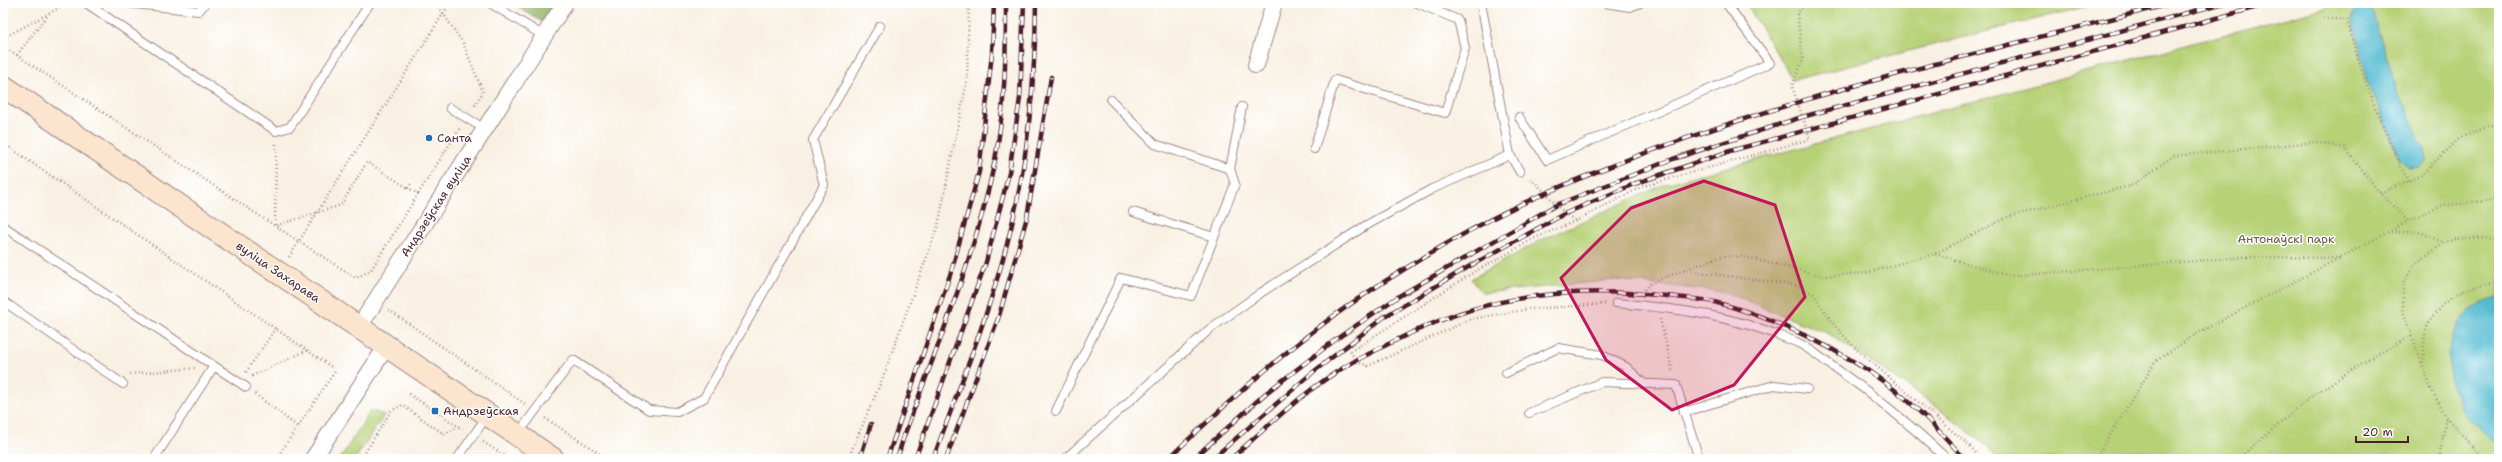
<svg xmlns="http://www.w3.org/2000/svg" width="2502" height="462" font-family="'Shantell Sans',sans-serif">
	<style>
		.green { fill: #b7d177; stroke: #807851 }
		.forest { fill: #91b368; stroke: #6e694a }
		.water { fill: #54bcd1; stroke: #4f6e7e }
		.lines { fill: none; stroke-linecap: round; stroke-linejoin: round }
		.lane-casing { stroke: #a18886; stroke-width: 10 }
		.street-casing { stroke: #a18886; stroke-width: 18 }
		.secondary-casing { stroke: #a18886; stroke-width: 24 }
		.path { stroke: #a18886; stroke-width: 2.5; stroke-dasharray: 1 3; stroke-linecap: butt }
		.lane { stroke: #fff; stroke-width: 8 }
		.street { stroke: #fff; stroke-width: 16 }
		.secondary { stroke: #fbe5cf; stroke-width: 22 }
		.rail-casing { stroke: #4a1f2b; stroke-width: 4.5 }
		.rail { stroke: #fff; stroke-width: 3; stroke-dasharray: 9; stroke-linecap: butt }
		.marked { fill: #c2185b; fill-opacity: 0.2; stroke: #c2185b; stroke-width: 3; stroke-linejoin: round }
		.poi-dot { fill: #1f6fb2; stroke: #fff; stroke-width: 1.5 }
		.labels { text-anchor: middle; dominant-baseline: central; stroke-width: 3; stroke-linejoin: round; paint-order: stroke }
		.poi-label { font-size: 12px; fill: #4a1f2b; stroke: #fff; text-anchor: start }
		.street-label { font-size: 12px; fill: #4a1f2b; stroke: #fff }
		.park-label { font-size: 12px; fill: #6b5442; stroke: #fff }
	</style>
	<rect width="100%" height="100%" fill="#fff"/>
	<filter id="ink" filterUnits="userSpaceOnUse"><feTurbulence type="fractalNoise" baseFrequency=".025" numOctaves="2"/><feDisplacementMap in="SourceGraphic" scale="8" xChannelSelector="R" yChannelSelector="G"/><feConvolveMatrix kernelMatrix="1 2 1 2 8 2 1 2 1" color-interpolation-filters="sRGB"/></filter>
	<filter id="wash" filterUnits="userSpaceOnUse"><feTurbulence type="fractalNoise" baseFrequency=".012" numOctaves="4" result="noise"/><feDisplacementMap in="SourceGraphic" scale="16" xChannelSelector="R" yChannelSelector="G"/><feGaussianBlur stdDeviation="0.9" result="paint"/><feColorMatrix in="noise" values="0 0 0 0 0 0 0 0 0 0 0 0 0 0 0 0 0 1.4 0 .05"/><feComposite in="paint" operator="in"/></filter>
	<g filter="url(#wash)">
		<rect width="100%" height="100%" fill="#f8f0e2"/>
		<g class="green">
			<path d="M1746 3H2100L1793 80Z"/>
			<path d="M2343 3H2499V459H2275L2270 451 2258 459H1999L1986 445 1926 399 1829 334 1725 292 1615 280 1483 293 1471 279 1541 240 1665 184Z"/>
			<path d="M371 410 384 415 355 459H340Z"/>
		</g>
		<path class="forest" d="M511 3H554L542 22Z"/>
		<g class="water">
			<path d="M2364 6 2368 7 2373 14 2397 90 2424 149 2426 161 2419 167 2408 168 2400 159 2368 82 2352 18 2354 11Z"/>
			<path d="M2499 298V444C2486 435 2474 426 2465 413 2438 371 2441 310 2499 298Z"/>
		</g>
	</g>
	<g filter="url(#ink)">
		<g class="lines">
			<g class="lane-casing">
				<g id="lane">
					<path d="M86 3 276 131 290 127 370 3"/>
					<path d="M126 3 199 11 205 3"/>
					<path d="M490 3 544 36"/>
					<path d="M1481 3 1510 155 1520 172"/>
					<path d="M1605 3 1630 7 1640 3"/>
					<path d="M1111 100 1155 144 1230 169"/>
					<path d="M450 108 485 129"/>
					<path d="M1519 117 1547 160 1770 63 1726 3"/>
					<path d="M1314 149 1335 80 1445 113 1465 48 1458 20 1417 3"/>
					<path d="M1133 212 1214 237"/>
					<path d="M3 226 214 366 154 459"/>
					<path d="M3 301 123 384"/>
					<path d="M1616 303C1682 309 1735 316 1796 342 1809 347 1820 358 1832 366 1873 394 1911 425 1947 459"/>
					<path d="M214 366 246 387"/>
					<path d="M1506 373 1558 348 1602 355 1626 367 1644 384"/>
					<path d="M1056 411 1121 278 1191 296 1235 184 1230 169 1242 107"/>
					<path d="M1684 412 1774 385 1807 389"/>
					<path d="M1529 413 1602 382 1676 385 1699 459"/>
					<path d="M518 434 573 360 649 410 677 412 704 398 824 185 813 140 880 26"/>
					<path d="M457 459 487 416"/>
					<path d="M1065 459 1211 328 1262 292 1365 226 1432 189 1510 155"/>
				</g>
			</g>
			<g class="street-casing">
				<g id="street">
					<path d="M1256 65 1274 3"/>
					<path d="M359 327 565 3"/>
					<path d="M313 459 386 347"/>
				</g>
			</g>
			<g class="secondary-casing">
				<path id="secondary" d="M3 86 553 459"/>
			</g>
			<g class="path">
				<path d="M436 3 463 43 483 92 474 107"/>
				<path d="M2323 18 2347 20C2361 77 2383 129 2408 181"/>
				<path d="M3 38 68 3"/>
				<path d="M3 46 275 226 341 205 367 162 408 188"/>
				<path d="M17 55 47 16"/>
				<path d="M3 143 333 368"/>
				<path d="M276 144 275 226 356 278 371 270 418 194 408 188 412 182"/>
				<path d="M1530 179C1547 191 1557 210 1576 221"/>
				<path d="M2380 193 2420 176 2460 138 2499 122"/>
				<path d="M418 194 460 128"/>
				<path d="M2391 232H2421L2444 243"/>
				<path d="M1935 254 2010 276 2244 257 2340 258"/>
				<path d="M289 257 450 3"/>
				<path d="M1684 270 1800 286 1813 294 1835 326 1857 350 1970 446 1981 459"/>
				<path d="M1642 293 1650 284 1660 279 1722 256 1745 257 1823 276 1866 273 1934 254 2008 217 2133 185 2173 156 2315 142 2345 148 2380 193 2409 222"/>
				<path d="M1605 304 1529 309 1471 319 1368 366 1355 361 1351 351 1474 272 1537 237 1576 221 1641 187 1810 139 1792 86 1803 60 1797 14 1805 3"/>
				<path d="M389 310 525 404"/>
				<path d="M1660 319 1673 373"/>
				<path d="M2423 363C2424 352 2423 335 2428 325 2444 295 2467 286 2499 282"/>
				<path d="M246 372 276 328"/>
				<path d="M130 374 195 368"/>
				<path d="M252 376 308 350"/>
				<path d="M255 394 298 427"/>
				<path d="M409 394 459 427"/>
				<path d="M545 418 608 459"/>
				<path d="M483 442 510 459"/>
				<path d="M276 459 336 370"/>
				<path d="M361 459 391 411 402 405 444 434 459 427 462 429"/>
				<path d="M848 459 881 382 938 226 967 80 969 3"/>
				<path d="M2095 459 2156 361 2196 334 2424 213 2442 206 2499 199"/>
				<path d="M2109 459C2129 451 2143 452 2164 459"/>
				<path d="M2238 459 2312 396 2362 363 2413 335"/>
				<path d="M2439 459 2446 418"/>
				<path d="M2489 459 2479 453 2446 417 2431 389 2403 311V284L2415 264 2444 243 2455 239 2480 237 2499 241"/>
			</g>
			<use href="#lane" class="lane"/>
			<use href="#street" class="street"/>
			<use href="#secondary" class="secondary"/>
			<g class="rail-casing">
				<g id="rail">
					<path d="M860 459 871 424"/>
					<path d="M887 459 951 272 979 172 992 53 994 3"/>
					<path d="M897 459 904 436C937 346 976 255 995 160 1005 109 1006 55 1006 3"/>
					<path d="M915 459 986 262 1009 173 1020 98 1024 3"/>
					<path d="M933 459C959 388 988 317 1007 244 1028 166 1035 84 1036 3"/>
					<path d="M946 459 999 316 1027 217 1051 77"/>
					<path d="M1168 459C1238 392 1311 326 1395 275 1441 246 1499 213 1548 192 1748 105 1963 57 2174 3"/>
					<path d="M1193 459 1266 393 1335 340 1399 296 1556 205 1673 159 1802 117 2224 3"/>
					<path d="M1212 459 1312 373 1384 317 1470 266 1564 214 1634 184 1730 151 2272 3"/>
					<path d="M1231 459C1270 424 1309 386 1355 361 1392 342 1430 322 1470 310 1535 290 1609 289 1677 297 1689 299 1702 299 1714 302 1771 316 1840 349 1887 384 1916 405 1941 433 1965 459"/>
				</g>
			</g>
			<use href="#rail" class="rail"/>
		</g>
	</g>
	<path class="marked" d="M1704 181 1775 205 1805 297 1734 385 1672 410 1606 360 1561 278 1631 208Z"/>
	<g class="poi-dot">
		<circle cx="429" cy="138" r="4"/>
		<rect x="431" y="407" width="8" height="8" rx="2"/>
	</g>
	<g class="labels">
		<g class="poi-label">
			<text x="437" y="138">Санта</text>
			<text x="443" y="411">Андрэеўская</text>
		</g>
		<g class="street-label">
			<text transform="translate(436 206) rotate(-57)">Андрэеўская вуліца</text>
			<text transform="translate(278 272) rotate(34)">вуліца Захарава</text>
		</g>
		<g class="park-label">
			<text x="2286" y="239">Антонаўскі парк</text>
		</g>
	</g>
	<rect width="2502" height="462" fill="none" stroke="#fff" stroke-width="16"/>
	<path d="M2356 436v6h52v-6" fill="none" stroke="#4a1f2b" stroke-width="2"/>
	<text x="2362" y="436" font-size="12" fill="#4a1f2b" stroke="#ffffff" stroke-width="3" paint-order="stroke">20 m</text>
</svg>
